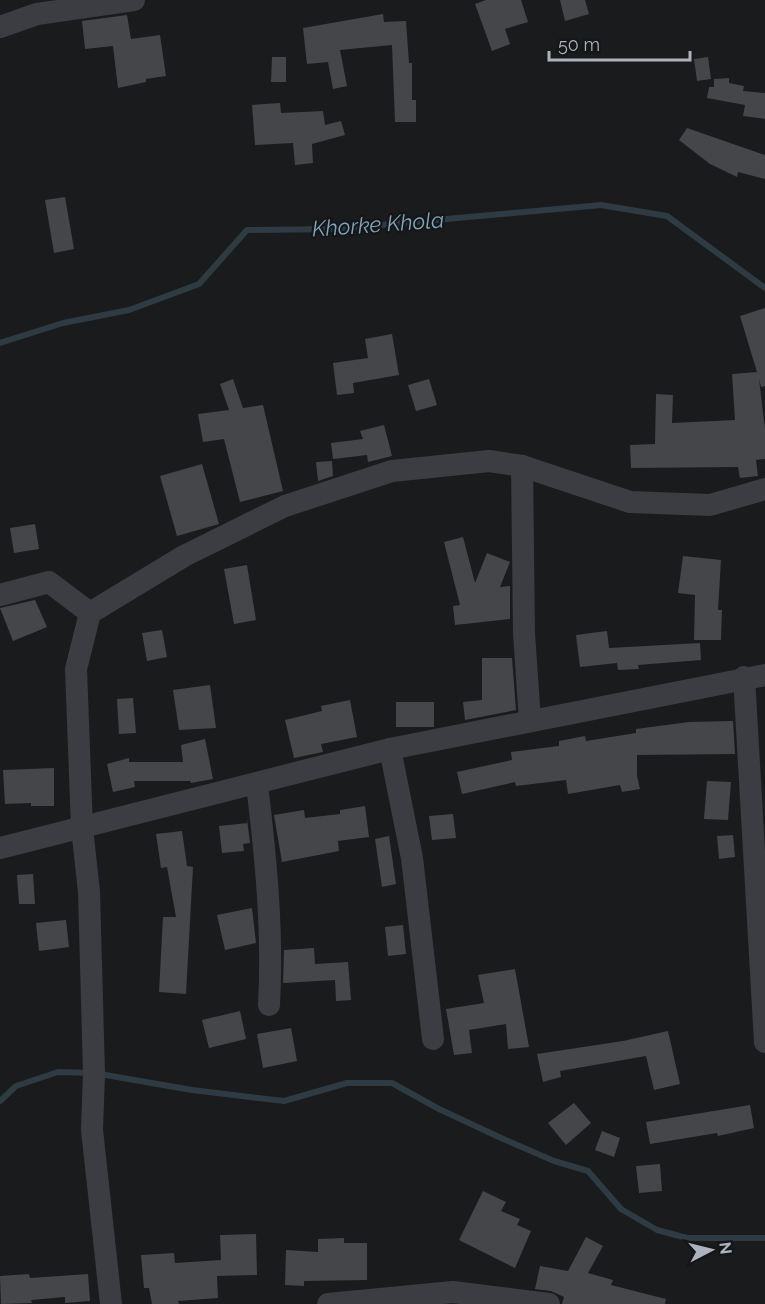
<svg xmlns="http://www.w3.org/2000/svg" width="765" height="1304" font-family="Raleway,sans-serif">
	<style>
		.lines { fill: none; stroke-linecap: round; stroke-linejoin: round }
		.stream { stroke: #2e3b43; stroke-width: 6 }
		.building { fill: #44464a }
		.minor { stroke: #3b3d43; stroke-width: 22 }
		.labels { text-anchor: middle; dominant-baseline: central; stroke-width: 4.5; stroke-linejoin: round; paint-order: stroke }
		.water-label { font-size: 22px; font-style: italic; fill: #80a4bb; stroke: #151618 }
	</style>
	<rect width="100%" height="100%" fill="#1a1b1d"/>
	<g class="lines">
		<g class="stream">
			<path d="M0 343 63 323 129 310 199 284 247 230 337 229 601 205 667 216 765 288"/>
			<path d="M0 1101 16 1086 58 1072 94 1073 192 1090 284 1101 347 1083H392L439 1109 501 1138 554 1161 588 1171 621 1209 657 1230 687 1238H765"/>
		</g>
	</g>
	<g class="building">
		<path d="M486 0H521L528 22 505 29 510 44 492 51 475 4Z"/>
		<path d="M560 0H585L589 14 565 21Z"/>
		<path d="M383 14 384 22 406 21 409 63H412V100H416V122H395L392 45 340 50 347 86 333 89 328 62 307 64 303 28Z"/>
		<path d="M127 15 131 39 160 35 166 76 146 79V82L118 88 113 46 85 49 82 21Z"/>
		<path d="M272 57H286V82H271Z"/>
		<path d="M708 57 711 79 697 81 694 59Z"/>
		<path d="M729 78V83L744 86 743 91 765 93V119L743 116 745 105 707 98 709 87H714V79Z"/>
		<path d="M280 103 281 113 323 111 325 125 341 121 345 135 312 144 313 163 295 165 293 143 255 145 252 105Z"/>
		<path d="M687 128 765 155V179L738 172 737 177 710 164 679 140Z"/>
		<path d="M65 197 74 249 54 253 45 200Z"/>
		<path d="M765 308V386L761 387 759 379 765 429V459L756 460 758 476 740 478 738 467 631 468 630 445 655 444 656 394 673 395 672 423 735 420 732 374 757 372 740 316Z"/>
		<path d="M392 334 399 375 353 383 354 393 337 395 333 363 368 358 365 339Z"/>
		<path d="M233 379 243 408 263 405 283 491 240 502 224 439 203 442 198 414 229 410 220 384Z"/>
		<path d="M429 379 437 405 416 411 408 385Z"/>
		<path d="M384 425 392 456 368 462 367 455 333 459 331 443 363 439 360 431Z"/>
		<path d="M332 461 333 476 318 481 316 462Z"/>
		<path d="M202 464 219 524 177 536 160 476Z"/>
		<path d="M35 524 39 549 14 553 10 528Z"/>
		<path d="M463 537 475 583 487 553 510 562 500 587 510 586V619L455 625 453 606 460 605 444 542Z"/>
		<path d="M683 556 721 560 718 610H722L721 640H694L695 595 678 593Z"/>
		<path d="M247 565 256 620 234 624 224 569Z"/>
		<path d="M35 600 47 627 13 641 0 608Z"/>
		<path d="M162 630 167 657 147 661 142 633Z"/>
		<path d="M607 631 609 648 700 643 701 660 638 665 639 669 618 670 617 663 580 667 576 635Z"/>
		<path d="M482 658H512L516 710 465 720 463 702 482 700Z"/>
		<path d="M210 685 216 728 179 730 173 690Z"/>
		<path d="M133 698 136 733 119 734 117 699Z"/>
		<path d="M350 700 357 737 321 744 323 752 294 758 285 720 322 711 321 706Z"/>
		<rect x="396" y="702" width="38" height="25"/>
		<path d="M733 721 735 754 637 755V776L640 789 622 792 620 785 568 794 566 780 516 786 515 782 462 794 457 772 512 760 511 752 559 746V741L585 736 586 741 636 733V729L689 722Z"/>
		<path d="M205 739 213 779 191 783 190 781H134L135 787 113 792 107 764 129 758V762H183L181 745Z"/>
		<path d="M54 768V806H31V803L5 804 3 770Z"/>
		<path d="M707 781 731 782 728 820 704 819Z"/>
		<path d="M365 806 369 837 338 841 339 851 282 862 274 815 304 810 305 818 340 814V810Z"/>
		<path d="M453 814 456 838 432 840 429 816Z"/>
		<path d="M247 819 250 843 243 844 244 851 222 853 219 826 248 823Z"/>
		<path d="M182 831 187 866 193 867 186 994 159 992 163 917H176L167 867 161 868 156 834Z"/>
		<path d="M733 835 735 857 719 859 717 836Z"/>
		<path d="M389 836 396 884 382 887 375 839Z"/>
		<path d="M33 874 35 904H19L17 875Z"/>
		<path d="M252 908 256 943 225 950 217 915Z"/>
		<path d="M66 920 69 947 39 951 36 923Z"/>
		<path d="M403 925 406 954 388 956 385 927Z"/>
		<path d="M314 948 315 964 348 962 351 1000 336 1001 335 980 283 983 284 950Z"/>
		<path d="M515 969 529 1047 508 1049 506 1024 469 1030 472 1053 454 1055 446 1009 484 1003 478 975Z"/>
		<path d="M240 1011 246 1039 209 1048 202 1020Z"/>
		<path d="M291 1028 297 1061 263 1068 257 1034Z"/>
		<path d="M668 1031 680 1084 654 1090 646 1056 560 1071 561 1077 543 1082 537 1054 623 1041Z"/>
		<path d="M574 1103 591 1123 566 1145 548 1123Z"/>
		<path d="M750 1105 754 1128 718 1136 717 1133 650 1144 646 1122Z"/>
		<path d="M602 1131 620 1138 614 1157 595 1150Z"/>
		<path d="M660 1164 662 1191 639 1193 636 1166Z"/>
		<path d="M483 1191 506 1202 501 1211 520 1219 517 1225 531 1231 515 1268 459 1240Z"/>
		<path d="M256 1234 257 1275 217 1276 218 1298 178 1301 179 1304H152L149 1288H144L141 1255 174 1253 175 1263 221 1260 220 1235Z"/>
		<path d="M586 1237 603 1246 588 1273 613 1280 611 1285 666 1299 665 1304H562L564 1297 551 1291 535 1289 540 1266 568 1271Z"/>
		<path d="M344 1238V1243H367V1280L304 1281V1286L285 1285 286 1250 318 1252V1239Z"/>
		<path d="M29 1274 30 1278 88 1274 90 1301 65 1303V1297L31 1300 32 1303 1 1304 0 1276Z"/>
	</g>
	<g class="lines">
		<g class="minor">
			<path d="M0 27 37 14 134 0"/>
			<path d="M522 466 524 633 530 721"/>
			<path d="M0 595 49 582 90 613 184 556 285 506 392 471 489 461 522 466 630 502 710 505 765 489"/>
			<path d="M90 613 76 669 82 828 89 892 94 1073 92 1130 111 1304"/>
			<path d="M744 677 765 1042"/>
			<path d="M390 749 412 858 433 1039"/>
			<path d="M257 785C266 859 273 930 269 1005"/>
			<path d="M0 848 390 749 765 675"/>
			<path d="M328 1304 453 1292 549 1304"/>
		</g>
	</g>
	<g class="labels">
		<g class="water-label">
			<text transform="translate(378 224) rotate(-4)">Khorke Khola</text>
		</g>
	</g>
	<g transform="translate(711 1250) rotate(83)" stroke="#151618" stroke-width="4.5" paint-order="stroke">
	<path d="M0-4.5L10 22L0 15L-10 22Z" fill="#acb3be"/>
	<text y="-9" font-size="16" font-weight="bold" text-anchor="middle" fill="#acb3be">N</text>
	</g>
	<path d="M549 51v9h141v-9" fill="none" stroke="#acb3be" stroke-width="3"/>
	<text x="558" y="51" font-size="18" fill="#acb3be" stroke="#151618" stroke-width="4.5" paint-order="stroke">50 m</text>
</svg>
